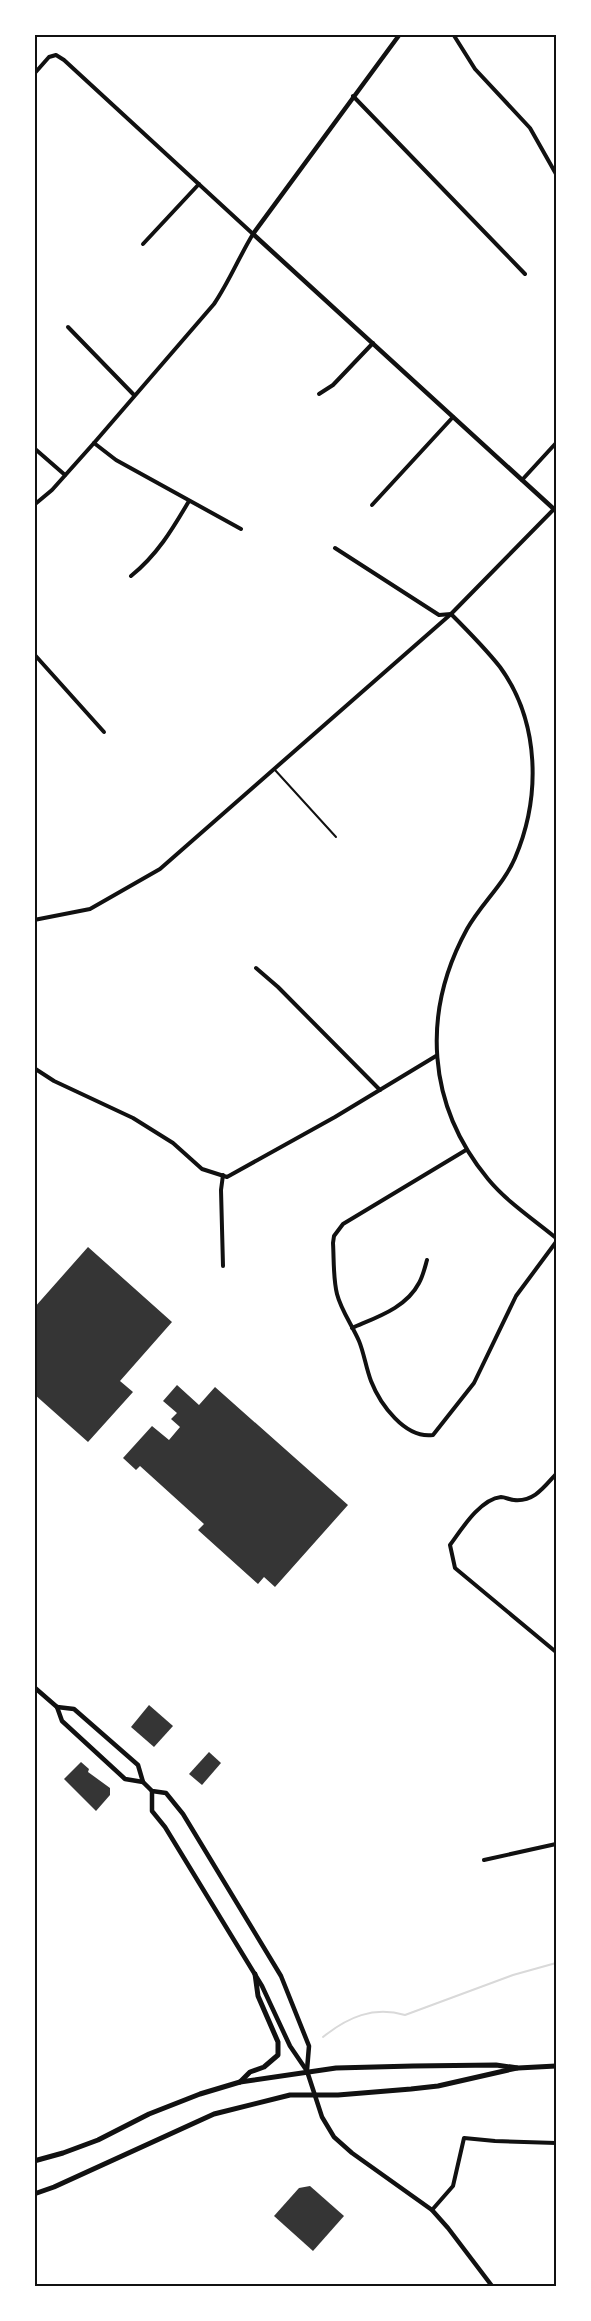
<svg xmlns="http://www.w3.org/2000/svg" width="591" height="2321" font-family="'DejaVu Sans',sans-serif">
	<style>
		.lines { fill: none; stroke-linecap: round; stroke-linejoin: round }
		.stream { stroke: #d9d9d9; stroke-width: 2 }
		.building { fill: #353535 }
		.service { stroke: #111; stroke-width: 2 }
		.minor { stroke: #111; stroke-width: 4 }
		.tertiary { stroke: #111; stroke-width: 4.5 }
		.secondary { stroke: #111; stroke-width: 5 }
		.neatline { fill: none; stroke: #111; stroke-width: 2 }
	</style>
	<rect width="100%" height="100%" fill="#fff"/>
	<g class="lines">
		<path class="stream" d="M323 2037C348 2017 373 2006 405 2015L513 1975 556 1963"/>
	</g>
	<g class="building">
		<path d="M88 1247 172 1322 120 1381 133 1392 88 1442 34 1394V1308Z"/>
		<path d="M177 1385 199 1405 215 1387 348 1505 275 1587 264 1577 258 1584 198 1530 204 1524 140 1466 136 1470 123 1458 152 1426 169 1440 180 1427 171 1419 177 1413 163 1401Z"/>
		<path d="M149 1705 173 1726 154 1747 131 1727Z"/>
		<path d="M209 1752 221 1763 202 1785 189 1774Z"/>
		<path d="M81 1762 89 1769 88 1772 110 1788V1795L96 1811 64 1779Z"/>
		<path d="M310 2186 344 2216 313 2251 274 2216 299 2188Z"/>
	</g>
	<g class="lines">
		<path class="service" d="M275 770 336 837"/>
		<g class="minor">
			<path d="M453 34 475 69 530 128 556 174"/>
			<path d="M34 74 49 57 56 55 64 60 253 234C239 257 229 282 214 304L94 443 52 490 34 505"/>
			<path d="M353 96 525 274"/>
			<path d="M143 244 199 184"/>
			<path d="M68 327 134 395"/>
			<path d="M319 394 333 385 373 343"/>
			<path d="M94 443 116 460 241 529"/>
			<path d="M34 448 65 475"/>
			<path d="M522 480 556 443"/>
			<path d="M372 505 453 417"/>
			<path d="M335 548 439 615 451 614C468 631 485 648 500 667 540 722 541 797 515 858 504 884 481 904 467 929 421 1013 427 1105 488 1179 507 1202 533 1219 556 1238"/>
			<path d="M131 576C157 555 172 530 189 501"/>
			<path d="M34 654 104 732"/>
			<path d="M34 920 90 909 160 869 451 614 554 509"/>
			<path d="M256 968 278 987 380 1090"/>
			<path d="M34 1068 54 1081 133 1118 173 1143 202 1169 227 1177 335 1117 436 1056"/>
			<path d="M466 1150 343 1224 334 1236 333 1243C334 1259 333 1278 337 1294 341 1310 352 1325 359 1341 364 1353 366 1368 371 1381 380 1404 405 1439 433 1435L474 1383 516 1296 556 1242"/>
			<path d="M223 1175 221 1190 223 1266"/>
			<path d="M352 1328C377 1317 406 1308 419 1283 423 1276 425 1267 427 1260"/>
			<path d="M556 1474C544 1487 534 1502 514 1500 510 1500 505 1497 501 1497 480 1499 461 1530 450 1545L455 1568 556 1652"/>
			<path d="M484 1860 556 1844"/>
			<path d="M432 2210 453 2186 464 2138 495 2141 556 2143"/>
		</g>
		<g class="tertiary">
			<path d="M400 34 253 234 556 511"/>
			<path d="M34 1687 57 1707 62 1721 125 1779 143 1782"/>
			<path d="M57 1707 74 1709 138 1765 143 1782 152 1791 166 1793 183 1814 281 1976 309 2046 307 2070"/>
			<path d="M152 1791V1811L165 1827 262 1986 290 2046 307 2071 322 2117 334 2137 352 2153 432 2210 448 2228 492 2286"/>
		</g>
		<g class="secondary">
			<path d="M240 2082 250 2072 264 2067 278 2055V2042L258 1996 255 1974"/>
			<path d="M34 2161 63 2153 98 2140 149 2114 200 2094 240 2082 336 2068 413 2066 496 2065 518 2068 556 2066"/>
			<path d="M34 2194 54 2187 214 2114 290 2095H338L411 2089 438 2086 517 2068"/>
		</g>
	</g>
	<rect width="591" height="2321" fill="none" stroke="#ffffff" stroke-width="72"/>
	<rect x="36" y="36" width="519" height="2249" class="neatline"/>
</svg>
